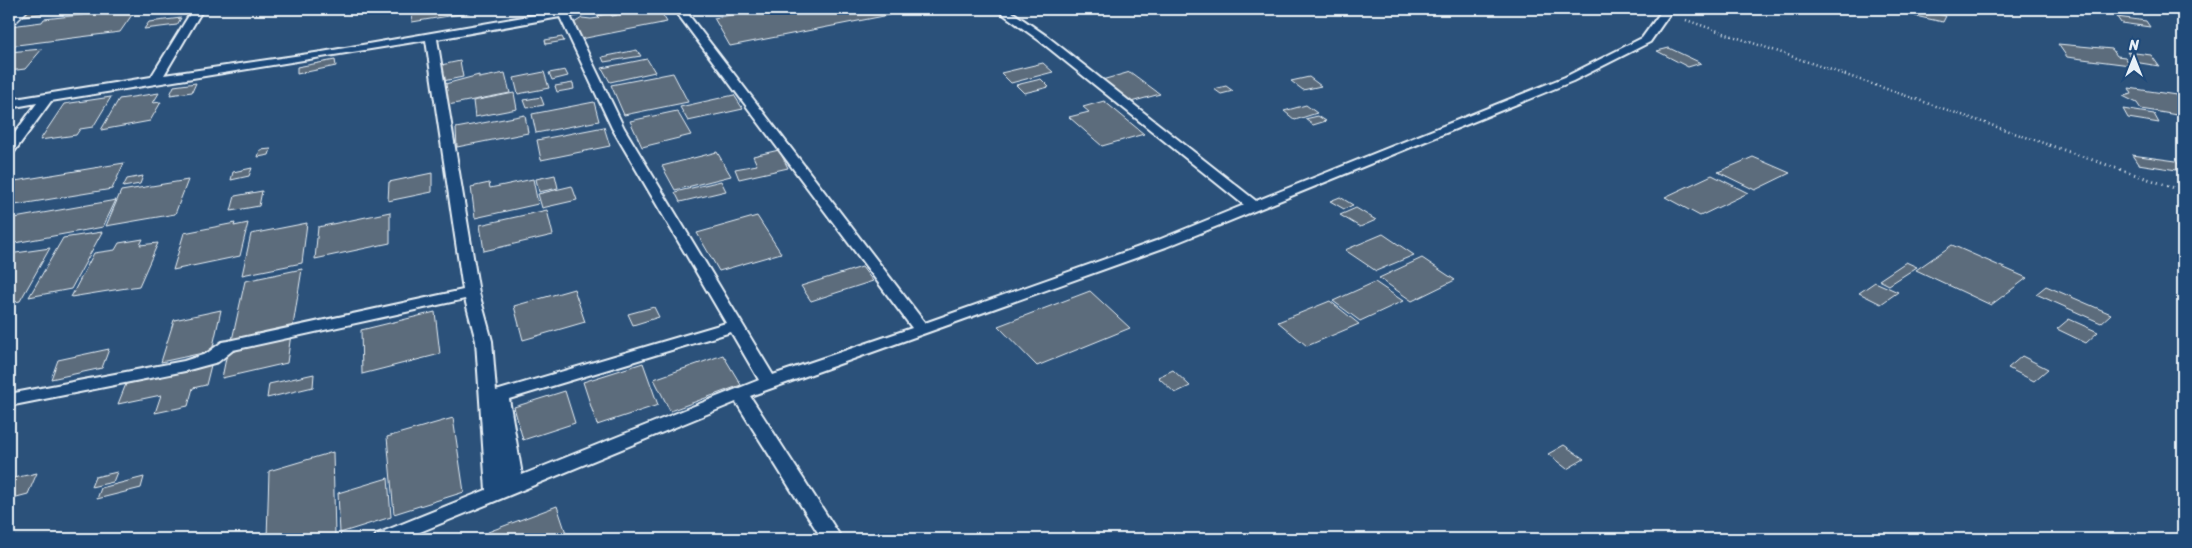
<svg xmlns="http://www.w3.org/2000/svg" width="2192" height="548" font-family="Sriracha,sans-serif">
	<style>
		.building { fill: #5c6c7c; stroke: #e8f1f8 }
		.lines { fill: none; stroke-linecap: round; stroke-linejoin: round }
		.lane-casing { stroke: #e8f1f8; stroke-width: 4 }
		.street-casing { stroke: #e8f1f8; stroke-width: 3 }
		.path-far1 { stroke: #e8f1f8; stroke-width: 2.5; stroke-dasharray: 1 3; stroke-linecap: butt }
		.path { stroke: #e8f1f8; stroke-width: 3; stroke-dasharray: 1 4; stroke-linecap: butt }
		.lane { fill: #1f4a7a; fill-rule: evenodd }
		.street { fill: #1f4a7a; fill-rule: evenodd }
	</style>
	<rect width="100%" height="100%" fill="#2b517a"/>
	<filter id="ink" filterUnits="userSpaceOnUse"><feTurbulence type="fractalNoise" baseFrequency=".02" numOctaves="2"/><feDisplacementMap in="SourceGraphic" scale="10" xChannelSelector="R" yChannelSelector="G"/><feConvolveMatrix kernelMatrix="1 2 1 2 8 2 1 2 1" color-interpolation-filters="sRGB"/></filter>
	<g filter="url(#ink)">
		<g class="building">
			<path d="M30 9H78L23 16Z"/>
			<path d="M136 9 120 32 9 46V28L11 26 42 22 44 19Z"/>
			<path d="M411 9H492L412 22Z"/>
			<path d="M637 9H659L667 22 581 39 574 23 582 18 591 19 599 18 597 16 610 13 612 16 617 15 616 12 628 10 629 12 637 11Z"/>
			<path d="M764 9H884L889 15 730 46 714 18Z"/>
			<path d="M1919 10 1946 16 1943 22 1915 16Z"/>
			<path d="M2117 17 2146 21 2150 27 2121 23Z"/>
			<path d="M181 18 177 25 144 29 149 22Z"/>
			<path d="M562 37 564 41 546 44 545 40Z"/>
			<path d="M2058 44 2112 49 2117 56 2125 57 2130 65 2067 57Z"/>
			<path d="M1669 48 1701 63 1688 67 1657 51Z"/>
			<path d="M42 49 25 69 9 71V52Z"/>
			<path d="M637 50 641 56 604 62 602 57Z"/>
			<path d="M2127 52 2151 55 2159 66 2134 62Z"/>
			<path d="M647 59 655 72 610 82 602 68Z"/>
			<path d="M335 60 336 66 297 74V67Z"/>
			<path d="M460 61 463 77 443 81 441 65Z"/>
			<path d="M1043 63 1053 72 1011 83 1001 73Z"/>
			<path d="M565 70 568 76 552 80 549 73Z"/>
			<path d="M544 72 549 88 518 94 514 78Z"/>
			<path d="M1130 72 1160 94 1131 102 1102 80Z"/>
			<path d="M505 73 510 93 448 105 445 84 479 75V78Z"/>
			<path d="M673 73 688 102 624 115 611 85Z"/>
			<path d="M1309 77 1321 86 1303 90 1291 81Z"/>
			<path d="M1041 79 1049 87 1024 93 1016 85Z"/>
			<path d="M196 83 192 92 170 95 174 86Z"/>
			<path d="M573 83 574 89 557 92 555 86Z"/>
			<path d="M1226 86 1233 91 1221 94 1214 89Z"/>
			<path d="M2129 88 2183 96 2181 92 2183 93V116L2141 109 2137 103 2123 96 2132 94Z"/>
			<path d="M159 93 153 103 161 102 150 121 101 130 119 99Z"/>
			<path d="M514 93 517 109 475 117 473 101Z"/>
			<path d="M734 95 743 109 688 121 680 107Z"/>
			<path d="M111 97 93 127 80 129 76 135 40 140 64 104Z"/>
			<path d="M541 97 544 105 527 108 524 100Z"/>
			<path d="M1104 101 1144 134 1102 146 1069 117 1089 112 1083 107Z"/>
			<path d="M594 102 599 121 536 133 532 114Z"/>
			<path d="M1306 105 1317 113 1295 120 1284 111Z"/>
			<path d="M2123 109 2154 114 2159 123 2128 118Z"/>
			<path d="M677 111 691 135 642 147 630 121Z"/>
			<path d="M525 115 528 133 457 147 456 128Z"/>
			<path d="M1318 116 1326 121 1313 125 1305 119Z"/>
			<path d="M604 127 610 146 541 160 537 140Z"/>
			<path d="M271 149 269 155 258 157 260 150Z"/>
			<path d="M779 150 788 168 739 179 735 169 757 165 753 156Z"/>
			<path d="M717 152 731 176 675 190 662 166Z"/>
			<path d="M2132 155 2176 161 2183 171 2138 164Z"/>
			<path d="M1753 157 1790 173 1755 190 1718 172Z"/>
			<path d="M124 163 112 189 9 206V182Z"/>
			<path d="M252 168 249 176 231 180 233 172Z"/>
			<path d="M432 173V192L388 201 389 182Z"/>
			<path d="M555 175 558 188 539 192 536 179Z"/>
			<path d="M1712 175 1748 193 1700 216 1665 197Z"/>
			<path d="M143 176 140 184 123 187 127 179Z"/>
			<path d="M533 179 538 204 475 218 471 187 489 183 490 188Z"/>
			<path d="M188 180 175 214 106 226 121 191Z"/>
			<path d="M721 181 726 191 680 202 675 192Z"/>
			<path d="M572 186 577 200 542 208 538 194Z"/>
			<path d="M262 191 259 206 231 211 235 196Z"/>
			<path d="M1340 197 1353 205 1344 209 1330 201Z"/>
			<path d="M116 200 103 227 9 244V219Z"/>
			<path d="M1356 208 1376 220 1360 227 1340 215Z"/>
			<path d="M547 210 553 235 484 251 480 225Z"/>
			<path d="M390 212V243L315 259 318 227Z"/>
			<path d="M757 216 781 253 719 271 697 233Z"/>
			<path d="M235 223 234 226 248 223 240 256 173 270 184 233Z"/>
			<path d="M307 223 302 263 242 275 251 234Z"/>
			<path d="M102 232 71 289 29 297 63 238Z"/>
			<path d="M1383 234 1414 255 1376 271 1345 250Z"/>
			<path d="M143 239 140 245 158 243 139 286 71 297 94 253 115 250 119 243Z"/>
			<path d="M1952 245 2027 278 1991 305 1916 270Z"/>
			<path d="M50 248 20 301 9 303V254Z"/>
			<path d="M1422 258 1455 280 1412 301 1379 278Z"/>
			<path d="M1906 262 1917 267 1889 285 1879 280Z"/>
			<path d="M862 267 873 281 811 301 801 286Z"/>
			<path d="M302 269 293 326 232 340 245 281Z"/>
			<path d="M1375 282 1403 301 1360 321 1333 301Z"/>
			<path d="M1875 282 1898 292 1881 304 1859 293Z"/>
			<path d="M2046 286 2111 314 2101 323 2036 294Z"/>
			<path d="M574 289 585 322 523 340 514 306Z"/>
			<path d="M1090 291 1130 328 1037 366 998 326Z"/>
			<path d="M1330 301 1359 324 1307 346 1278 322Z"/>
			<path d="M654 307 659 317 633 325 628 314Z"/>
			<path d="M221 310 212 351 161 362 174 320Z"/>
			<path d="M435 312 440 354 362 374 361 330Z"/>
			<path d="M2069 319 2098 332 2086 343 2057 329Z"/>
			<path d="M291 334 287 363 222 378 228 348Z"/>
			<path d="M109 349 102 368 51 379 58 360Z"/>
			<path d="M723 355 741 385 670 411 654 379Z"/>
			<path d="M2022 356 2048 369 2034 381 2008 368Z"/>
			<path d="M643 363 658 405 597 425 583 382Z"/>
			<path d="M211 365 206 385 193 388 188 406 155 413 161 395 118 404 126 384Z"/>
			<path d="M1173 370 1190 386 1175 393 1158 377Z"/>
			<path d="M314 374 313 387 267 398 269 384Z"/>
			<path d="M565 391 575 423 523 440 514 407Z"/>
			<path d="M453 418 464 492 394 514 387 437Z"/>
			<path d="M1564 445 1584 459 1567 469 1548 454Z"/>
			<path d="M333 452 335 536 326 539H267L269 471Z"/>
			<path d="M117 472 113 482 91 487 95 477Z"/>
			<path d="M37 473 28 494 9 499V479Z"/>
			<path d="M144 477 141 488 97 499 101 488Z"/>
			<path d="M388 478 391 517 340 533 338 493Z"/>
			<path d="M557 506 568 539H490L488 532Z"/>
		</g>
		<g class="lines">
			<g class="lane-casing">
				<path id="lane" d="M193 9H203L164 75 322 52 563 10 594 9 593 11 570 16 624 128 773 375 912 328 674 9H684L925 323 1156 241 1244 205 1040 41 996 9H1008L1048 37 1256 201 1565 77 1642 38 1663 9H1673L1650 42 1573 81 1166 247 750 396 842 539H822L736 402 403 539H374L377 534 486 490 476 341 465 299 233 350 218 362 185 371 9 406V394L184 361 206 354 222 342 228 341 463 290 426 40 51 101 14 152 9 153V141L37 103 9 108V100L151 77ZM560 17 612 128 726 323 496 391 492 341 479 293 437 39ZM731 332 759 380 522 475 509 399Z"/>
			</g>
			<g class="street-casing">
				<path id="street" d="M9 9H29L16 22 9 24Z"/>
			</g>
			<path class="path-far1" d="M1686 20 2052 146"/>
			<path class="path" d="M2049 145 2183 191"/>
			<use href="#lane" class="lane"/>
			<use href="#street" class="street"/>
		</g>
	</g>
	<rect width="2192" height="548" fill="none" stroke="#1f4a7a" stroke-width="30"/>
	<rect x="15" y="15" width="2162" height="518" fill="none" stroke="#e8f1f8" stroke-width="2" filter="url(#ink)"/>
	<g transform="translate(2134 58)" stroke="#1f4a7a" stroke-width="4" paint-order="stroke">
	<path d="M0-4L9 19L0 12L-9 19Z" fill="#e8f1f8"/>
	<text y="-8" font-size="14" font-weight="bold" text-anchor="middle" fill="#e8f1f8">N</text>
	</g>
</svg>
